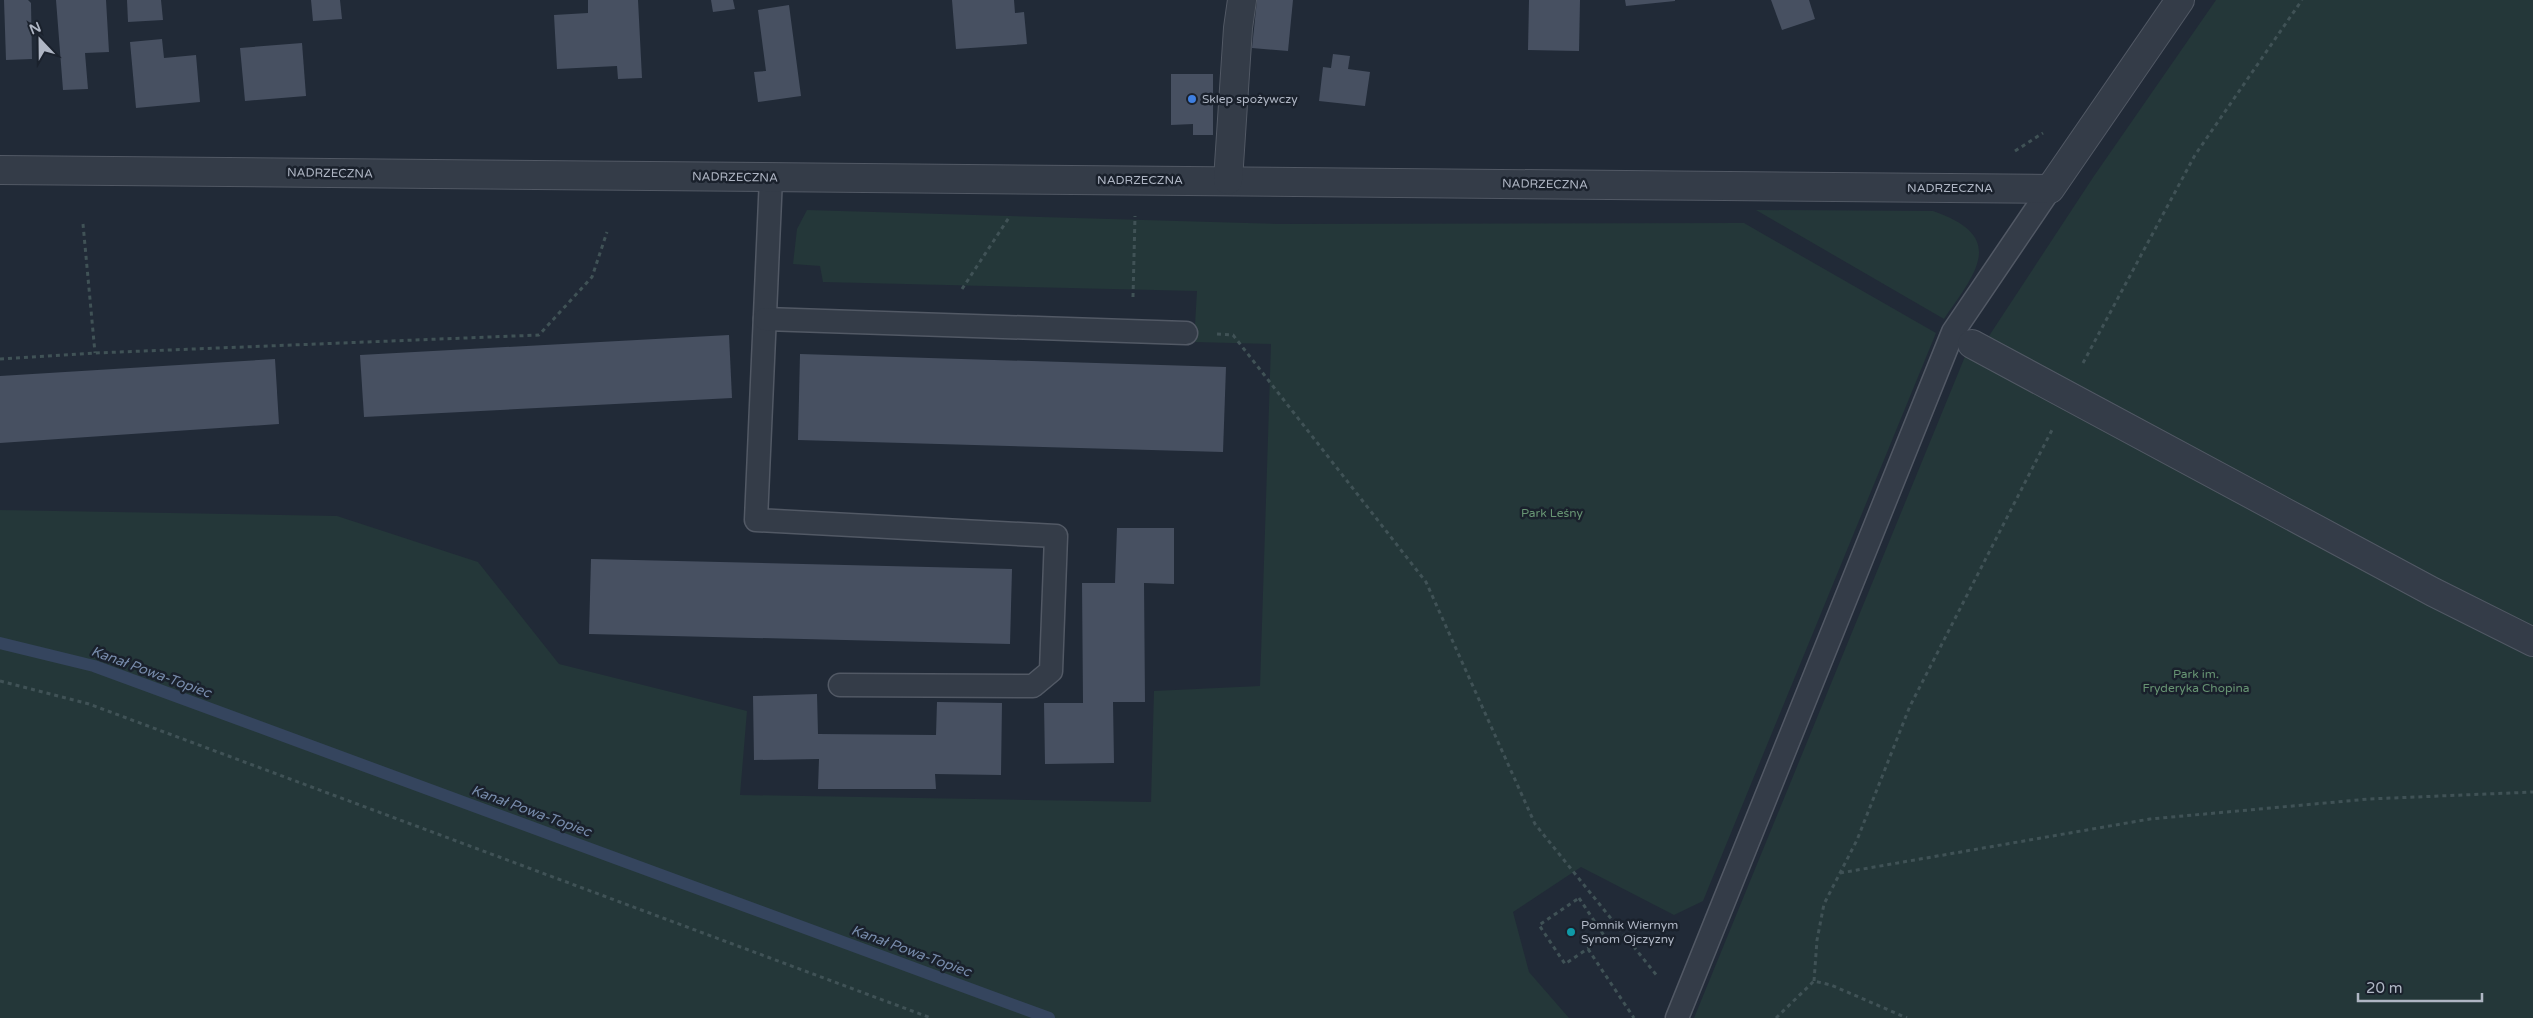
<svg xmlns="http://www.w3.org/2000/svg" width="2533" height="1018" font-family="'Varela Round',sans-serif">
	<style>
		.green { fill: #243739 }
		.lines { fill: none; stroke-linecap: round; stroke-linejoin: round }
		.stream { stroke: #35455e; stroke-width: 12 }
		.building { fill: #475061 }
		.lane-casing { stroke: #525965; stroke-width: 25 }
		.street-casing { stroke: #525965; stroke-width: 30 }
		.path { stroke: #405256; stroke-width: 3; stroke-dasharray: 4 4; stroke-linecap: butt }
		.lane { stroke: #343c48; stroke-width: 22 }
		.street { stroke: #343c48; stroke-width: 28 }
		.shop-dot { fill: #3f7fe0; stroke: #1a212c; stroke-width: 2 }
		.culture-dot { fill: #0f9aa8; stroke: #1a212c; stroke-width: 2 }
		.labels { text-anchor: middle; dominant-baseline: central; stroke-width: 5; stroke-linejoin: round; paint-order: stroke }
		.poi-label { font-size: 12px; fill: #afb6c4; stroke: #1a212c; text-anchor: start }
		.street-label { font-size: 12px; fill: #afb6c4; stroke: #1a212c }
		.park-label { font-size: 12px; fill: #679473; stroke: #1a212c }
		.water-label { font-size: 14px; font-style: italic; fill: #788cac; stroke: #1a212c }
	</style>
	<rect width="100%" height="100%" fill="#212a37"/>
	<g class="green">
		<path d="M2216 0H2533V1018H1694L1966 354 1987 339 2094 176Z"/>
		<path d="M807 210 1277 224 1744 223 1936 333 1703 901 1674 915 1581 867 1513 912 1529 972 1569 1018H0V510L337 516 478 562 559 664 747 711 740 795 1151 802 1154 691 1260 686 1271 344 1194 342 1197 291 823 282 820 266 793 264 797 229Z"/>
		<path d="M1756 210 1933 211C2008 237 1976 272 1944 319Z"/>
	</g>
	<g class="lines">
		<path class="stream" d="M0 643 94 666 1049 1018"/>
	</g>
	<g class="building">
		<path d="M4 0H28L31 3 32 59 6 60Z"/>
		<path d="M56 0H106L109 52 85 53 88 89 63 90Z"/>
		<path d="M127 0H161L163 20 128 22Z"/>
		<path d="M311 0H340L342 19 313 21Z"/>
		<path d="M588 0H638L642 78 618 79 617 66 557 69 554 15 588 13Z"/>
		<path d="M711 0H733L735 9 713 12Z"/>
		<path d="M952 0H1014L1015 13 1024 12 1027 44 956 49Z"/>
		<path d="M1257 0H1293L1288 51 1252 48Z"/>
		<path d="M1529 0H1580L1579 51 1528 50Z"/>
		<path d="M1625 0H1675V1L1626 6Z"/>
		<path d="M1771 0H1809L1815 19 1782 30Z"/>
		<path d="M789 5 801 96 758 102 754 72 766 71 758 10Z"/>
		<path d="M162 39 164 58 196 55 200 102 136 108 130 42Z"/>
		<path d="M302 43 306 96 245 101 240 48Z"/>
		<path d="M1333 54 1350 56 1348 69 1370 72 1365 106 1319 101 1323 67 1331 68Z"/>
		<path d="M1171 74H1213V135H1193V124L1171 125Z"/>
		<path d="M729 335 732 398 364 417 360 355Z"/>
		<path d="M800 354 1226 367 1223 452 798 440Z"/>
		<path d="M275 359 279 424 0 443V376Z"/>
		<path d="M1117 528H1174V584L1144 583 1145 702H1113L1114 763 1045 764 1044 703H1083L1082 583H1115Z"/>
		<path d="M591 559 1012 569 1010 644 589 634Z"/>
		<path d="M817 694 818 734 936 735 937 702 1002 703 1001 775 935 774 936 789H818L819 759 754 760 753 696Z"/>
	</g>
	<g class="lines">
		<g class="lane-casing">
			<g id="lane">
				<path d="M771 177 756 520 1056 536 1051 671 1033 686 840 685"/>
				<path d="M765 319 1186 333"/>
				<path d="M1677 1018 1953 332 2050 189"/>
			</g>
		</g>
		<g class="street-casing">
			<g id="street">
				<path d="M0 170 2050 189 2180 0"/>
				<path d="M1228 180 1238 28 1242 0"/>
				<path d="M1972 344 2433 592 2533 642"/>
			</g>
		</g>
		<g class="path">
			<path d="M2015 151 2043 133"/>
			<path d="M83 224 95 353"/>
			<path d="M962 289 1010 216"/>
			<path d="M1133 297 1135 216"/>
			<path d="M1217 334 1233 335 1426 582 1535 824 1658 977"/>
			<path d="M0 359 95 353 539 335 592 277 607 232"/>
			<path d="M2083 363 2195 155 2302 0"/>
			<path d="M0 681 89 704 931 1018"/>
			<path d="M1840 873 2150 819 2369 799 2533 792"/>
			<path d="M1579 898 1605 937 1565 964 1539 925Z"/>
			<path d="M1588 949 1634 1018"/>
			<path d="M1814 981 1817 940 1824 904 1857 840 1910 706 2053 428"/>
			<path d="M1776 1018 1814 981 1831 985 1907 1018"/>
		</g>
		<use href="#lane" class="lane"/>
		<use href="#street" class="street"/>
	</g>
	<circle class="shop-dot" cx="1192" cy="99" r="5"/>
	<circle class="culture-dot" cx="1571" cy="932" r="5"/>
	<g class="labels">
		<g class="poi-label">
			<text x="1202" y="99">Sklep spożywczy</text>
			<text x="1581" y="925">Pomnik Wiernym<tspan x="1581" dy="14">Synom Ojczyzny</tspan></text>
		</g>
		<g class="street-label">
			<text transform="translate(330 173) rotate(1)">NADRZECZNA</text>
			<text transform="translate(735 177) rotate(1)">NADRZECZNA</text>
			<text x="1140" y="180">NADRZECZNA</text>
			<text transform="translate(1545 184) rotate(1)">NADRZECZNA</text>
			<text x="1950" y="188">NADRZECZNA</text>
		</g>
		<g class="park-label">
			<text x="1552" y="513">Park Leśny</text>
			<text x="2196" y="674">Park im.<tspan x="2196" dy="14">Fryderyka Chopina</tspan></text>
		</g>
		<g class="water-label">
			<text transform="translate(151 672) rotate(20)">Kanał Powa-Topiec</text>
			<text transform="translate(531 811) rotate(20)">Kanał Powa-Topiec</text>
			<text transform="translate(911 951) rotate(20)">Kanał Powa-Topiec</text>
		</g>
	</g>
	<g transform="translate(40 40) rotate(338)" stroke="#1a212c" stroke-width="4" paint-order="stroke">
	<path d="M0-4L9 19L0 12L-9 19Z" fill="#afb6c4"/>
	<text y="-8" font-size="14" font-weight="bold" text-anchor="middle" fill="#afb6c4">N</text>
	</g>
	<path d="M2358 993v8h124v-8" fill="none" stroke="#afb6c4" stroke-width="2.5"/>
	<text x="2366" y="993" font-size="15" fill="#afb6c4" stroke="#1a212c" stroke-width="4" paint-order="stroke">20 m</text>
</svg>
